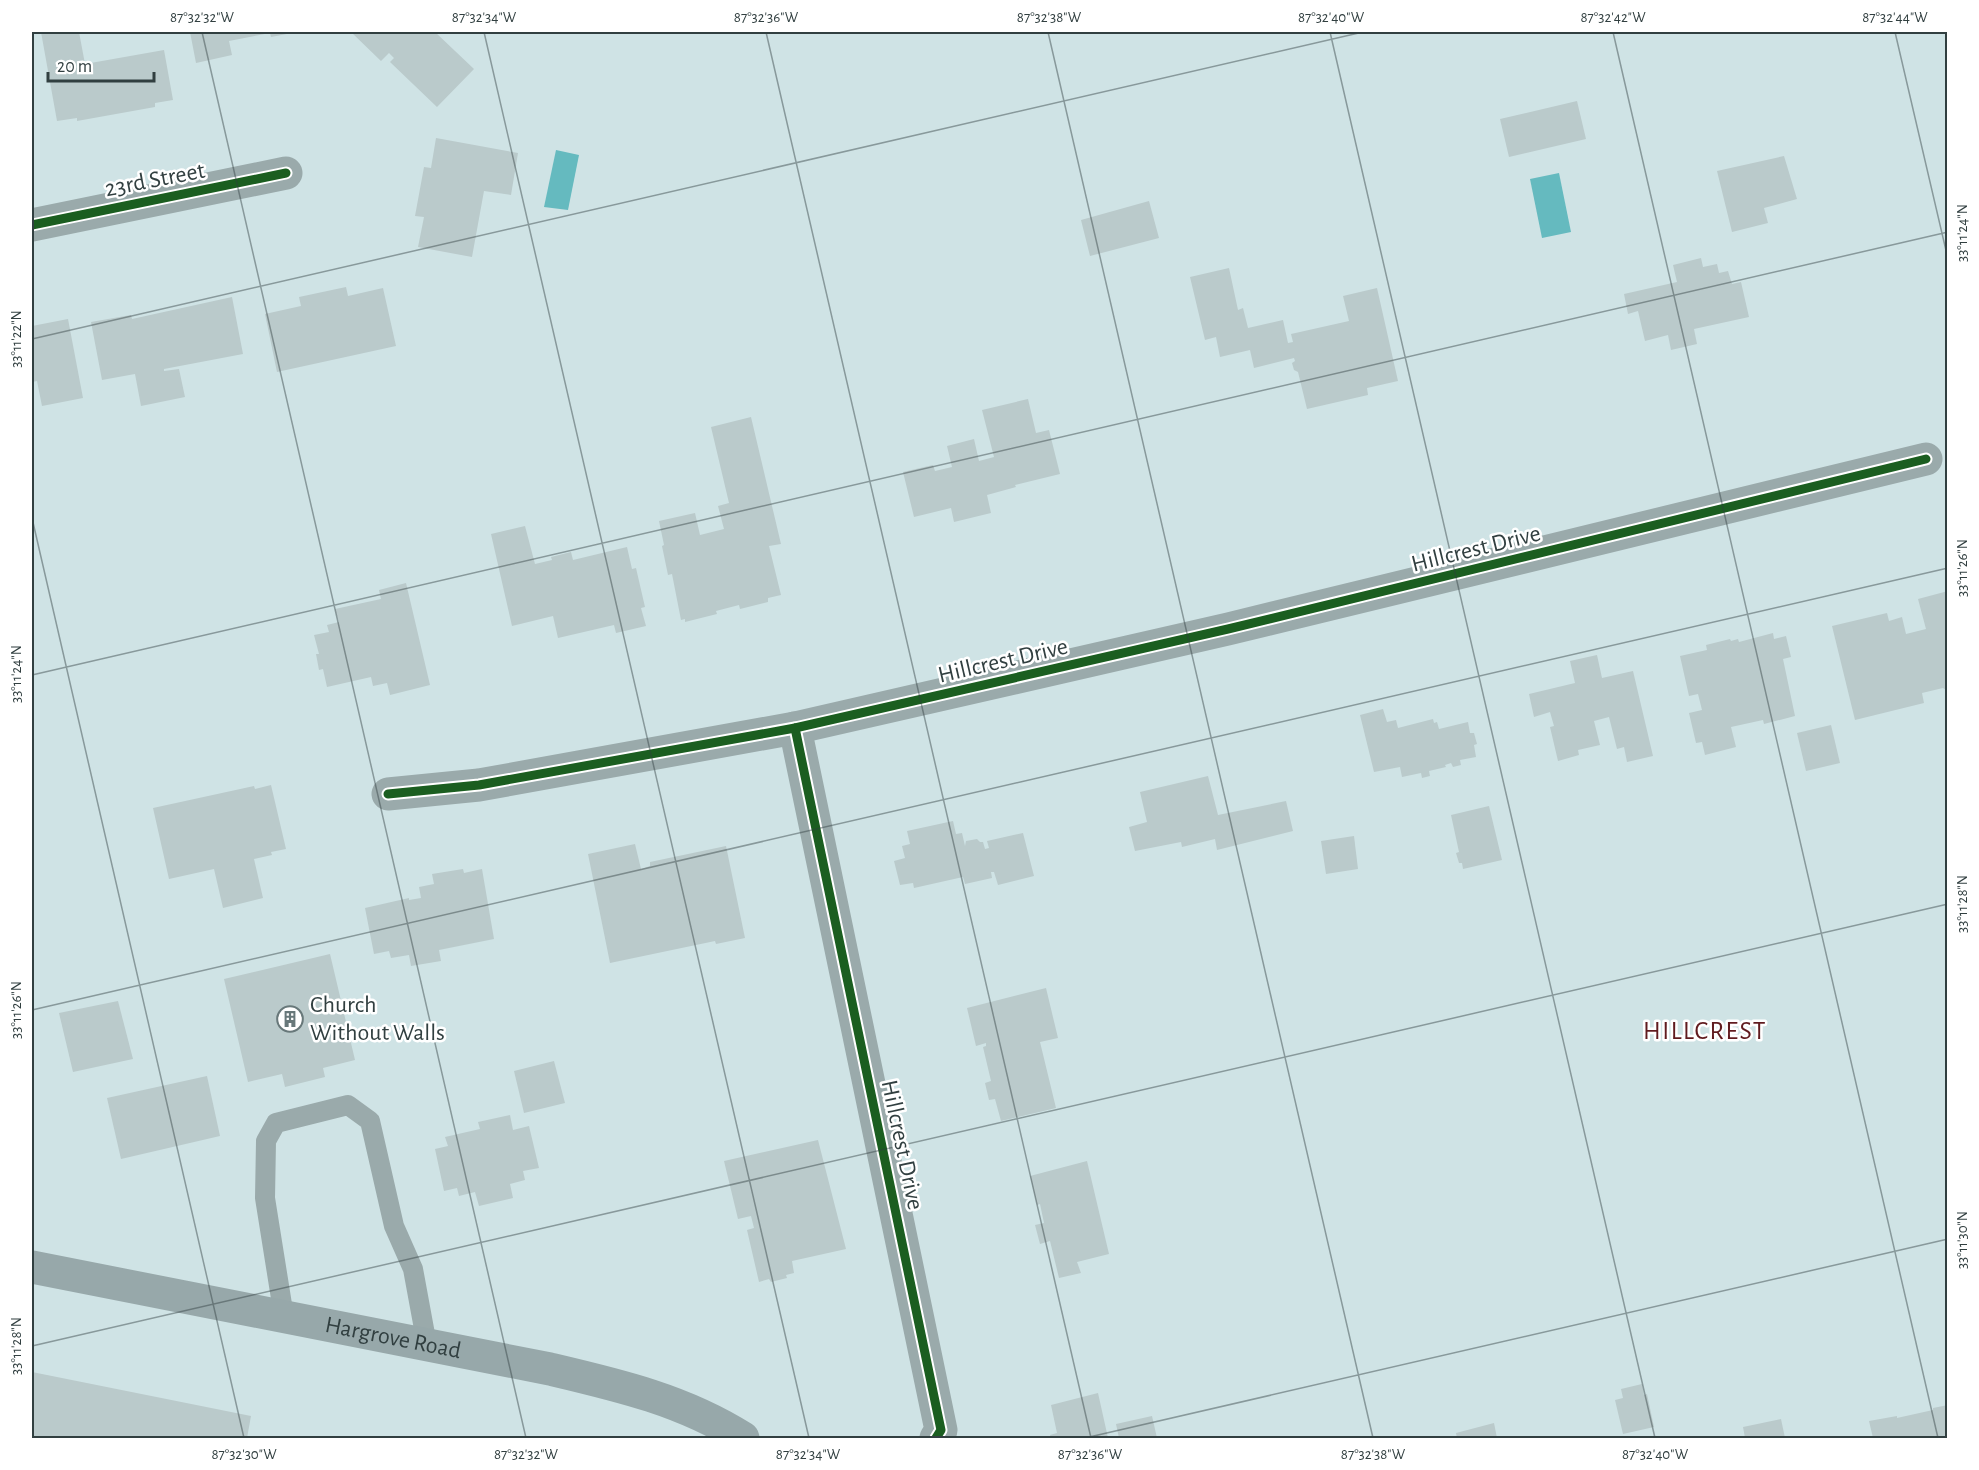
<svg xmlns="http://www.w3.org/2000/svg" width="1979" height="1470" font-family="'Alegreya Sans',sans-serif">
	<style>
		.water { fill: #65babf }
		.building { fill: #bacacb }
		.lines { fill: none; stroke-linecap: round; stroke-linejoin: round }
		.lane { stroke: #9aaaab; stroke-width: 20 }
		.street { stroke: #9aaaab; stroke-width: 33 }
		.secondary { stroke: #97a8aa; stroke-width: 33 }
		.cycleway-casing { stroke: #fff; stroke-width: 13 }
		.cycleway { stroke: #1b5e20; stroke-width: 9 }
		.ticks { fill: none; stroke: #313f40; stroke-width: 1.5; stroke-opacity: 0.45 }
		.labels { text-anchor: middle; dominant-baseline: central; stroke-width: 5; stroke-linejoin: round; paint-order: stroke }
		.street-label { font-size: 24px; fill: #313f40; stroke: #fff }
		.poi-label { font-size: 24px; fill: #313f40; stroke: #fff; text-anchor: start }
		.neighbourhood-label { font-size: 26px; letter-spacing: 1.5px; fill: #601b1f; stroke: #fff }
		.neatline { fill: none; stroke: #313f40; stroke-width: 2 }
		.ticks-label { font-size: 15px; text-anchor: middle; fill: #313f40 }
	</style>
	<rect width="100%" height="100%" fill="#cfe3e5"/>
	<g class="water">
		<path d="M556 150 579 155 568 210 544 207Z"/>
		<path d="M1559 173 1571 232 1542 238 1530 179Z"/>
	</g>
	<g class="building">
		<path d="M41 32H79L85 64 164 50 173 100 155 103V107L77 121V118L57 121Z"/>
		<path d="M190 32H292V33L271 37 270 33 229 41 232 55 196 63Z"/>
		<path d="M351 32H435L474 69 437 107 390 62 394 58 389 53 381 61Z"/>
		<path d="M1577 101 1586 139 1509 157 1500 119Z"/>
		<path d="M436 138 518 153 511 195 484 191 472 257 418 247 424 217 415 216 424 167 431 168Z"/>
		<path d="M1784 156 1797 199 1764 208 1768 223 1732 232 1717 171Z"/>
		<path d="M1149 201 1159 238 1090 256 1081 220Z"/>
		<path d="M1701 258 1703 267 1717 264 1719 273 1728 271 1732 284 1741 282 1749 317 1694 329 1697 344 1671 350 1668 335 1645 341 1638 311 1628 314 1624 294 1677 282 1673 265Z"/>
		<path d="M1229 268 1238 310 1243 308 1248 328 1283 320 1288 343 1293 342 1291 334 1349 321 1343 296 1377 288 1398 381 1367 388 1368 395 1307 409 1298 372 1294 370 1292 363 1295 361 1294 358 1254 368 1250 350 1220 357 1216 337 1205 340 1190 277Z"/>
		<path d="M346 287 348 296 383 288 396 346 277 372 265 314 301 306 299 297Z"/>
		<path d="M232 297 243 354 164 369V371L179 369 185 397 141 406 135 374 102 380 91 322 131 315 132 319Z"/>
		<path d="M68 319 83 398 42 406 37 381 32 382V326Z"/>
		<path d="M1028 399 1036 433 1049 430 1060 474 1015 485 1016 487 987 495 991 513 954 522 951 508 914 517 903 472 933 465 935 471 952 467 947 446 974 439 979 461 994 457 982 410Z"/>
		<path d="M751 417 781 544 769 546 781 595 768 598V602L740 609 739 605 716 611 717 614 685 622V619L681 620 672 574 668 575 662 546 664 545 659 521 695 513 700 535 724 529 718 506 729 503 711 427Z"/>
		<path d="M525 526 535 564 552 560 551 557 571 552 573 560 627 547 632 569 636 568 645 607 641 608 646 626 616 633 614 625 558 638 553 616 512 626 491 534Z"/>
		<path d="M406 583 430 685 390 695 387 683 373 686 371 677 327 687 323 669 319 670 316 654H319L314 635 329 632 327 625 339 622 335 609 381 599 379 590Z"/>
		<path d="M1948 591V691L1943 688 1922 693 1924 703 1855 720 1832 626 1887 613 1889 621 1902 617 1906 634 1926 629 1918 599Z"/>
		<path d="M1773 633 1774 639 1786 636 1791 657 1783 659 1795 716 1764 724 1763 720 1731 727 1736 747 1705 755 1702 742 1696 743 1689 713 1702 710 1698 694 1689 696 1680 656 1707 650 1706 645 1730 639 1731 641 1738 639 1739 642Z"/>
		<path d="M1597 655 1602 678 1633 671 1653 756 1627 762 1624 747 1617 749 1609 717 1594 721 1600 745 1578 750 1579 755 1558 761 1550 727 1554 726 1550 712 1534 717 1529 694 1575 683 1570 661Z"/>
		<path d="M1383 709 1387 722 1396 720 1398 728 1433 719 1434 723 1437 722 1439 729 1468 722 1470 733H1474L1477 744 1474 745 1476 757 1460 760 1461 765 1453 767 1451 763 1445 765 1446 767 1429 771 1430 776 1422 778 1421 773 1402 777 1400 767 1374 772 1360 715Z"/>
		<path d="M1831 725 1840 763 1806 771 1797 733Z"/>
		<path d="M1208 776 1218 815 1286 801 1293 831 1217 850 1215 839 1182 847 1181 842 1135 851 1129 827 1147 822 1140 792Z"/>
		<path d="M271 785 286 849 271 852 272 855 254 859 263 898 223 908 214 869 169 879 153 808 254 786 255 789Z"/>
		<path d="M1489 806 1502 860 1463 869 1462 863H1459L1456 853 1459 852 1451 815Z"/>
		<path d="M953 821 956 834 962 833 965 846 966 841 977 839 980 842H983L985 849 989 848 987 841 1023 833 1034 876 998 885 994 872H991L992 878 965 884 963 877 914 888 913 883 900 885 894 861 905 858 902 846 910 844 907 831Z"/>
		<path d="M1354 836 1358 869 1326 874 1321 841Z"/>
		<path d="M635 844 641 869 650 866V862L726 846 745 938 716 944 715 941 610 963 588 854Z"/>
		<path d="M463 869 464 873 482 869 494 939 439 950 441 961 411 966 409 955 391 958 389 951 374 954 365 908 409 898V900L421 898 419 887 434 884 432 874Z"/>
		<path d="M330 954 355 1060 323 1068 325 1077 285 1087 282 1074 248 1082 224 979Z"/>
		<path d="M1046 988 1058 1038 1040 1042 1056 1108 1001 1121 995 1099 989 1100 985 1083 991 1081 983 1047 986 1046V1043L976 1046 967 1008Z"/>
		<path d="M118 1001 133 1059 73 1072 59 1013Z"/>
		<path d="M554 1061 565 1103 524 1113 514 1071Z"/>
		<path d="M207 1076 220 1136 121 1159 107 1098Z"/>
		<path d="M510 1115 513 1130 529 1126 539 1168 523 1171 525 1180 510 1184 513 1198 479 1206 475 1192 459 1196 457 1188 444 1191 435 1149 448 1146 445 1137 480 1129 478 1122Z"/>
		<path d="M818 1140 846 1249 792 1261 794 1273 786 1275 787 1278 771 1282 769 1279 759 1282 747 1230 754 1228 751 1216 738 1219 724 1161Z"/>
		<path d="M1087 1161 1109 1254 1077 1262 1081 1273 1059 1278 1050 1241 1040 1244 1035 1225 1044 1223 1040 1204 1037 1205 1030 1176Z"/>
		<path d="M32 1372 251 1416 247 1438H32Z"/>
		<path d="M1642 1384 1644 1395 1647 1394 1654 1427 1623 1434 1615 1400 1623 1398 1621 1389Z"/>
		<path d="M1098 1393 1108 1438H1051L1050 1435 1057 1433 1051 1405Z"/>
		<path d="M1948 1405V1438H1873L1869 1421 1897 1416V1418L1933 1410V1408Z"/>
		<path d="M1152 1416 1157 1438H1119L1116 1424Z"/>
		<path d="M1781 1419 1785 1438H1745L1743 1427Z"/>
		<path d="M1494 1423 1497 1438H1457L1456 1433Z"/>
	</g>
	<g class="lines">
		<path class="lane" d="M284 1317 265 1198 266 1141 276 1123 348 1105 370 1121 394 1226 413 1269 427 1345"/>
		<g class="street">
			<path d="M32 225 286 173"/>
			<path d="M795 728 941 1430 936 1438"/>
			<path d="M388 794 479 785 795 728 1228 629 1926 459"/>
		</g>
		<path class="secondary" id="s1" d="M32 1267 550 1369C618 1385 683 1400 743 1438"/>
		<g class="cycleway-casing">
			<g id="cycleway">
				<path d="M32 225 286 173"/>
				<path d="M795 728 941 1430 936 1438"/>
				<path d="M388 794 479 785 795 728 1228 629 1926 459"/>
			</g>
		</g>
		<use href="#cycleway" class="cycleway"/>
	</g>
	<path class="ticks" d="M202 32 526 1438M484 32 809 1438M766 32 1091 1438M1048 32 1373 1438M1330 32 1655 1438M1613 32 1938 1438M1895 32 1948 259M32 339 1363 32M32 518 244 1438M32 675 1948 232M32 1010 1948 568M32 1346 1948 904M1085 1438 1948 1239"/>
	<defs>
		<g id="building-ring" transform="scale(1.35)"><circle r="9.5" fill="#fff" stroke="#68787a" stroke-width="1.5"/><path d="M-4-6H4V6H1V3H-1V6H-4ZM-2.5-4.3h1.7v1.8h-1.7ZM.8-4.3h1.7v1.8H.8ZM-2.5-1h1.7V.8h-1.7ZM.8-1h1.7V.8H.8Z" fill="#68787a"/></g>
	</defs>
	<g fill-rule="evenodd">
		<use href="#building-ring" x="290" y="1019"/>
	</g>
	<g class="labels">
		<g class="street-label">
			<text transform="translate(155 180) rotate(-11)">23rd Street</text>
			<text transform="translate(1476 549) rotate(-14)">Hillcrest Drive</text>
			<text transform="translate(1003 661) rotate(-13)">Hillcrest Drive</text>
			<text transform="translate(902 1145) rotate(78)">Hillcrest Drive</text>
			<text stroke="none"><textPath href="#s1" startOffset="368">Hargrove Road</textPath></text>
		</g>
		<g class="poi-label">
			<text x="310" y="1005">Church<tspan x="310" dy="28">Without Walls</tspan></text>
		</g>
		<g class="neighbourhood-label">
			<text x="1705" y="1031">HILLCREST</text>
		</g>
	</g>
	<rect width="1979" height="1470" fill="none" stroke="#ffffff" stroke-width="66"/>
	<path d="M48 72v9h106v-9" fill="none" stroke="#313f40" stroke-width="3"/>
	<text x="57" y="72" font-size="18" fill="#313f40" stroke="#ffffff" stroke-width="4.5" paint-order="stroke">20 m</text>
	<rect x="33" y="33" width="1913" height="1404" class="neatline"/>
	<g class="ticks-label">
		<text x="202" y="22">87°32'32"W</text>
		<text x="484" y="22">87°32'34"W</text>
		<text x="766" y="22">87°32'36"W</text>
		<text x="1049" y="22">87°32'38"W</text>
		<text x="1331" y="22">87°32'40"W</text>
		<text x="1613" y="22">87°32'42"W</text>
		<text x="1895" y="22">87°32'44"W</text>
		<text transform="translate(1962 233) rotate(-90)" y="5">33°11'24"N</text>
		<text transform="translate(16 339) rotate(-90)" y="5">33°11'22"N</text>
		<text transform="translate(1962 568) rotate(-90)" y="5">33°11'26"N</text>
		<text transform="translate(16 674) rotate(-90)" y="5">33°11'24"N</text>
		<text transform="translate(1962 904) rotate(-90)" y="5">33°11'28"N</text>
		<text transform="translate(16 1010) rotate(-90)" y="5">33°11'26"N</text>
		<text transform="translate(1962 1240) rotate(-90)" y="5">33°11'30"N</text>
		<text transform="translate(16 1346) rotate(-90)" y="5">33°11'28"N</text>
		<text x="244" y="1459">87°32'30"W</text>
		<text x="526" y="1459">87°32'32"W</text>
		<text x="808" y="1459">87°32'34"W</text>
		<text x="1090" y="1459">87°32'36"W</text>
		<text x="1373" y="1459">87°32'38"W</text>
		<text x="1655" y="1459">87°32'40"W</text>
	</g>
</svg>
